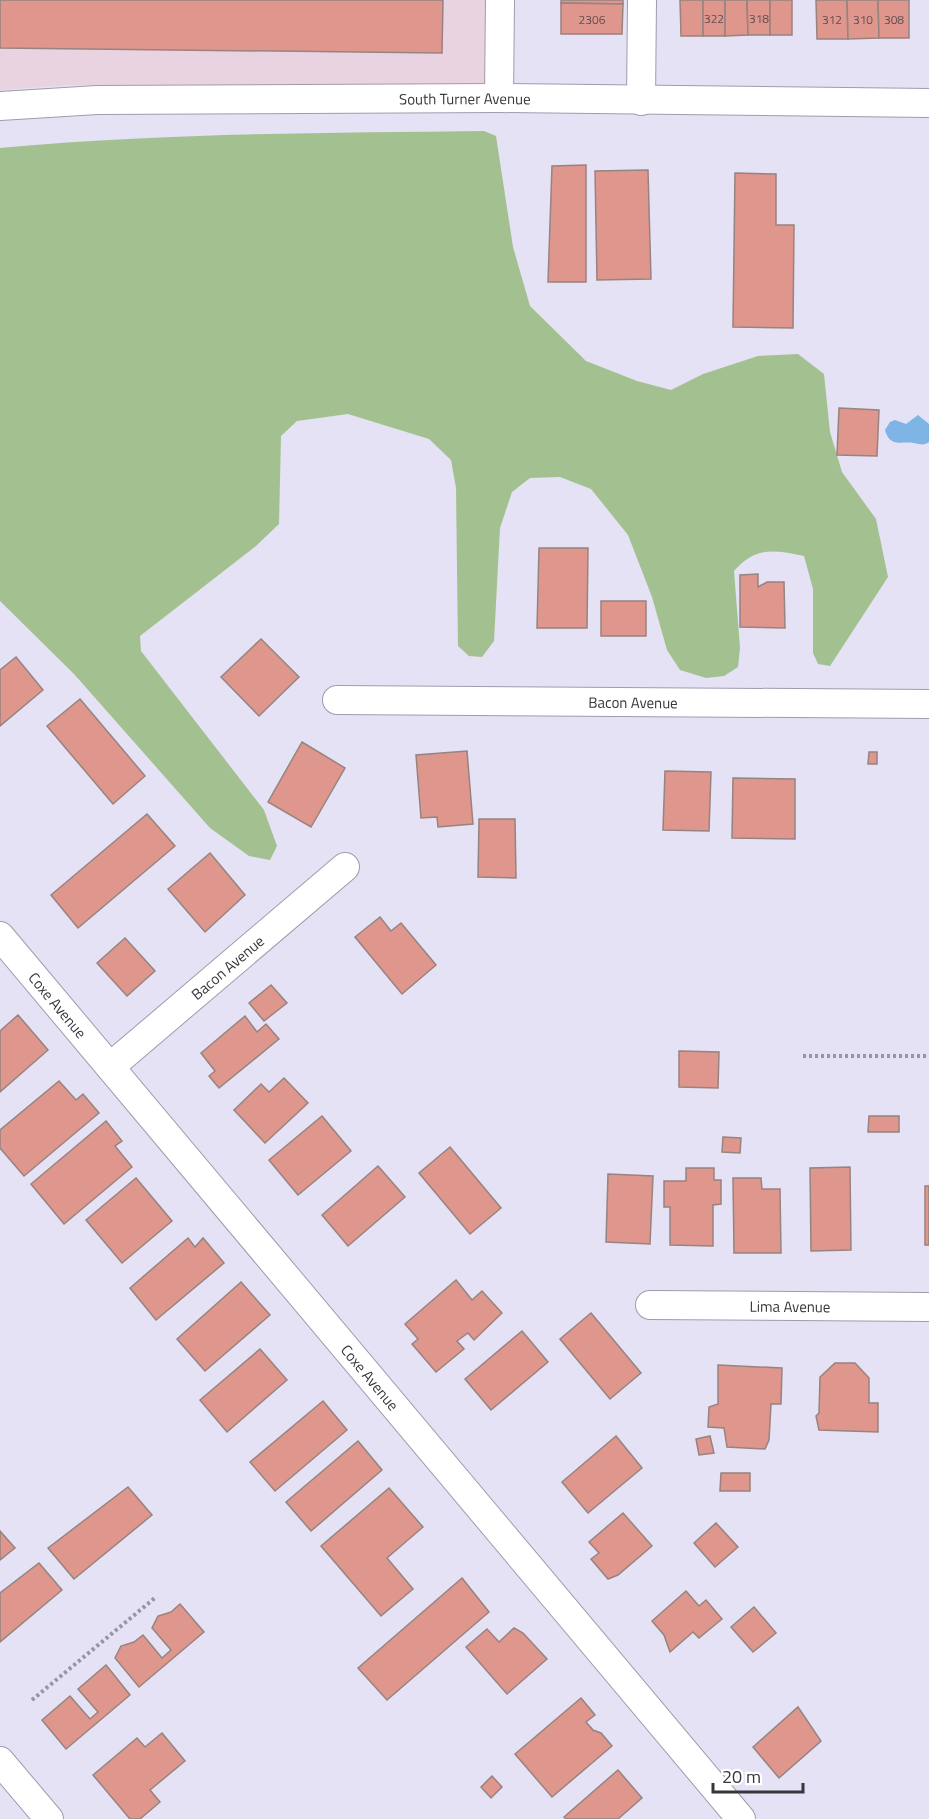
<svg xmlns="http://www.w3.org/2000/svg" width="929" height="1819" font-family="'Titillium Web',sans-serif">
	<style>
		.commercial { fill: #e9d3e1 }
		.green { fill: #a3c190 }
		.water { fill: #7eb5e4 }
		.building { fill: #df968c; stroke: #978380; stroke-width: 1.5 }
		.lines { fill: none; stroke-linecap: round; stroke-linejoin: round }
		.minor-casing { stroke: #9e9cad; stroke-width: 30 }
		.path { stroke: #9795a2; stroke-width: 4; stroke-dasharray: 3 3; stroke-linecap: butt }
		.minor { stroke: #fff; stroke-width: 28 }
		.labels { text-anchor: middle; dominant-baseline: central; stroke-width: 5; stroke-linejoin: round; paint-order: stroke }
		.number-label { font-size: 12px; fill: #614e51 }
		.street-label { font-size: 15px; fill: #37363d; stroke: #fff }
	</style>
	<rect width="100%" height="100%" fill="#e4e2f4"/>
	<path class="commercial" d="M0 0H491L488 87 71 85 0 90Z"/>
	<path class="green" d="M484 131 496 136 513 247 530 306 586 361 637 381 671 390 703 374 758 356 798 354 824 374 830 432 842 472 876 519 888 577 830 666 818 664 813 653V589L804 556C775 550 755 546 734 571L740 648 738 667 724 676 706 678 680 670 667 650 652 597 628 535 591 489 560 477 530 478 512 492 500 528 494 641 482 657 469 656 458 646 456 488 451 460 429 439 348 414 297 421 281 436 279 524 256 546 140 636 141 651 264 810 277 846 270 860 249 856 210 828 74 674 0 601V148C161 133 322 133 484 131Z"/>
	<path class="water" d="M918 415 929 424V442C923 446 921 444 914 443 901 441 890 448 885 430L890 422 895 420 906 424Z"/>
	<g class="building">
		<path d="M0 0H443L442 53 0 48Z"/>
		<path d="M561 0H623V4L561 3Z"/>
		<path d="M680 0H703V36H681Z"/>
		<rect x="703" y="0" width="22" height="36"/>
		<path d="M725 0H747L748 35 725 36Z"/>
		<path d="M747 0H770V35H748Z"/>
		<rect x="770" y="0" width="22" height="35"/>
		<path d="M816 0H847L848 39H817Z"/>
		<path d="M847 0H878L879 38 848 39Z"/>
		<path d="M878 0H909V38H879Z"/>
		<path d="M561 3 623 4 622 34H561Z"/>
		<path d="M586 165V282H548L552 166Z"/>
		<path d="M648 170 651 279 597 280 595 171Z"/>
		<path d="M735 173 776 174V225H794L793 328 733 327Z"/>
		<path d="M839 408 879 410 877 456 837 455Z"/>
		<path d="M539 548H588L587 628H537Z"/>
		<path d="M758 574V587L767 582H784L785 628 740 627V575Z"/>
		<rect x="601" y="601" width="45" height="35"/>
		<path d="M261 639 299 677 259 716 221 677Z"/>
		<path d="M16 657 43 690 0 726V670Z"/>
		<path d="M80 699 145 776 113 804 47 726Z"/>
		<path d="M302 742 345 768 311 827 268 802Z"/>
		<path d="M467 751 473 824 438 827 437 817 421 818 416 755Z"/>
		<path d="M869 752H877V764H868Z"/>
		<path d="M665 771 711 772 709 831 663 830Z"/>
		<path d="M733 778 795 779V839L732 838Z"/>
		<path d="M147 814 175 846 78 928 51 895Z"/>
		<path d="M479 819H515L516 878 478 877Z"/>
		<path d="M210 853 245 895 205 932 168 889Z"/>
		<path d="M380 917 391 931 401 923 436 965 402 994 355 937Z"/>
		<path d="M125 938 155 971 127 996 97 963Z"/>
		<path d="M271 985 287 1003 264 1021 249 1003Z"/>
		<path d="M18 1015 48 1050 0 1092V1031Z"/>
		<path d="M245 1016 257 1032 266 1024 279 1039 219 1088 209 1076 215 1071 201 1053Z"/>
		<path d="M679 1051 719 1052 718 1088 679 1087Z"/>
		<path d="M284 1078 308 1103 265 1143 234 1110 261 1084 269 1092Z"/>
		<path d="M59 1081 76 1100 83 1094 99 1113 24 1176 0 1148V1130Z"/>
		<path d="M322 1116 351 1151 298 1195 269 1160Z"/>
		<path d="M869 1116H899V1132H868Z"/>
		<path d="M106 1121 122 1141 115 1146 132 1167 64 1224 31 1184Z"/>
		<path d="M723 1137 741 1138 740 1153 722 1152Z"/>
		<path d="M450 1147 501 1208 470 1234 419 1173Z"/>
		<path d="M378 1166 405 1197 348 1246 322 1215Z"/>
		<path d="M850 1167 851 1250 811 1251 810 1168Z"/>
		<path d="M686 1168H714V1180H721V1204L713 1205V1246L670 1245V1207H664V1181H686Z"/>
		<path d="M608 1174 653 1176 650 1244 606 1242Z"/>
		<path d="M136 1178 172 1221 122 1263 86 1220Z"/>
		<path d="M733 1178H761L762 1189H780L781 1253H734Z"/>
		<rect x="925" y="1186" width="4" height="59"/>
		<path d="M188 1238 195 1247 203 1238 224 1263 156 1320 130 1288Z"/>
		<path d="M456 1280 472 1300 482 1291 502 1313 474 1340 468 1333 457 1341 464 1349 436 1372 412 1344 418 1339 405 1324Z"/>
		<path d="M241 1282 270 1315 205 1371 177 1339Z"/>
		<path d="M591 1313 641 1373 610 1399 560 1339Z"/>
		<path d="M522 1331 548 1362 491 1410 465 1379Z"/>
		<path d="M260 1349 287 1380 227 1432 200 1400Z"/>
		<path d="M835 1363H855L869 1378V1403H878V1432L819 1430 816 1416 819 1413 820 1377Z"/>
		<path d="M718 1365 782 1368 781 1404H771L769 1440 765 1449 727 1447 724 1428 708 1427 709 1407 718 1404Z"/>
		<path d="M323 1401 347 1430 275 1491 250 1462Z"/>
		<path d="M616 1436 642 1468 588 1513 562 1482Z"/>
		<path d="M710 1436 714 1453 699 1455 696 1439Z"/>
		<path d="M358 1441 382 1470 311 1531 286 1502Z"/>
		<path d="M721 1473H750V1491H720Z"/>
		<path d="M128 1487 152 1515 74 1579 48 1548Z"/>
		<path d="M389 1488 423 1527 387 1558 413 1589 381 1616 321 1546Z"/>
		<path d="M623 1513 652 1546 618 1575 608 1579 591 1559 599 1553 589 1542Z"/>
		<path d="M716 1523 738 1547 715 1567 694 1543Z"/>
		<path d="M0 1531 15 1548 0 1560Z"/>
		<path d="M39 1563 62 1590 0 1642V1593Z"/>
		<path d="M462 1578 489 1612 387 1700 358 1668Z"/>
		<path d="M686 1591 699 1606 706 1600 722 1619 699 1638 693 1632 670 1652 664 1635 652 1621Z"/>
		<path d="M180 1604 204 1632 139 1687 115 1658 121 1646 134 1642 143 1635 162 1658 171 1650 152 1628 158 1616 171 1612Z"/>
		<path d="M754 1607 776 1633 753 1652 731 1627Z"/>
		<path d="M514 1628 523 1633 547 1659 507 1694 466 1647 487 1629 499 1642Z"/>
		<path d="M106 1665 130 1695 66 1749 42 1720 70 1696 90 1719 98 1712 78 1689Z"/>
		<path d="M581 1698 595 1715 586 1722 593 1730 601 1733 612 1746 552 1797 515 1754Z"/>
		<path d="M798 1707 821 1741 779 1778 753 1747Z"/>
		<path d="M162 1733 185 1761 150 1790 160 1802 140 1819H130L93 1775 137 1738 145 1747Z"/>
		<path d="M618 1770 642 1798 618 1819H566L564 1817Z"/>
		<path d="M492 1776 502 1787 491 1798 481 1787Z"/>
	</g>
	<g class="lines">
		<g class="minor-casing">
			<g id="minor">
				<path d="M499 98 500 0"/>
				<path d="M641 101 642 0"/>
				<path id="s1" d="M0 106 97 100 499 98 929 103"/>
				<path id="s2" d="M337 700 929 704"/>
				<path id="s3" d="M0 936 741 1819"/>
				<path id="s4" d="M110 1067 345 867"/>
				<path id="s5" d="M650 1305 929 1307"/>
				<path d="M0 1761 49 1819"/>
			</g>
		</g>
		<g class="path">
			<path d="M803 1056H929"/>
			<path d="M32 1700 156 1597"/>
		</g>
		<use href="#minor" class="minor"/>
	</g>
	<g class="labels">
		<g class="number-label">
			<text x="714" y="18">322</text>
			<text x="759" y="18">318</text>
			<text x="592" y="19">2306</text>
			<text x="832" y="19">312</text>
			<text x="863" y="19">310</text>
			<text x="894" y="19">308</text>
		</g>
		<g class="street-label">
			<text stroke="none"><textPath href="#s1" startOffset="465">South Turner Avenue</textPath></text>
			<text stroke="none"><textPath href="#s2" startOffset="296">Bacon Avenue</textPath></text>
			<text stroke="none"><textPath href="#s4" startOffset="154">Bacon Avenue</textPath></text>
			<text stroke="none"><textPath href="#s3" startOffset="90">Coxe Avenue</textPath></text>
			<text stroke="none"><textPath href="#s5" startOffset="140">Lima Avenue</textPath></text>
			<text stroke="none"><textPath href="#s3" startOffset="576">Coxe Avenue</textPath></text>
		</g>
	</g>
	<path d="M713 1783v9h90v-9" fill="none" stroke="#37363d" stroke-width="3"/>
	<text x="722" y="1783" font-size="18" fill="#37363d" stroke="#ffffff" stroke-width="4.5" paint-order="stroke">20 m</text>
</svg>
